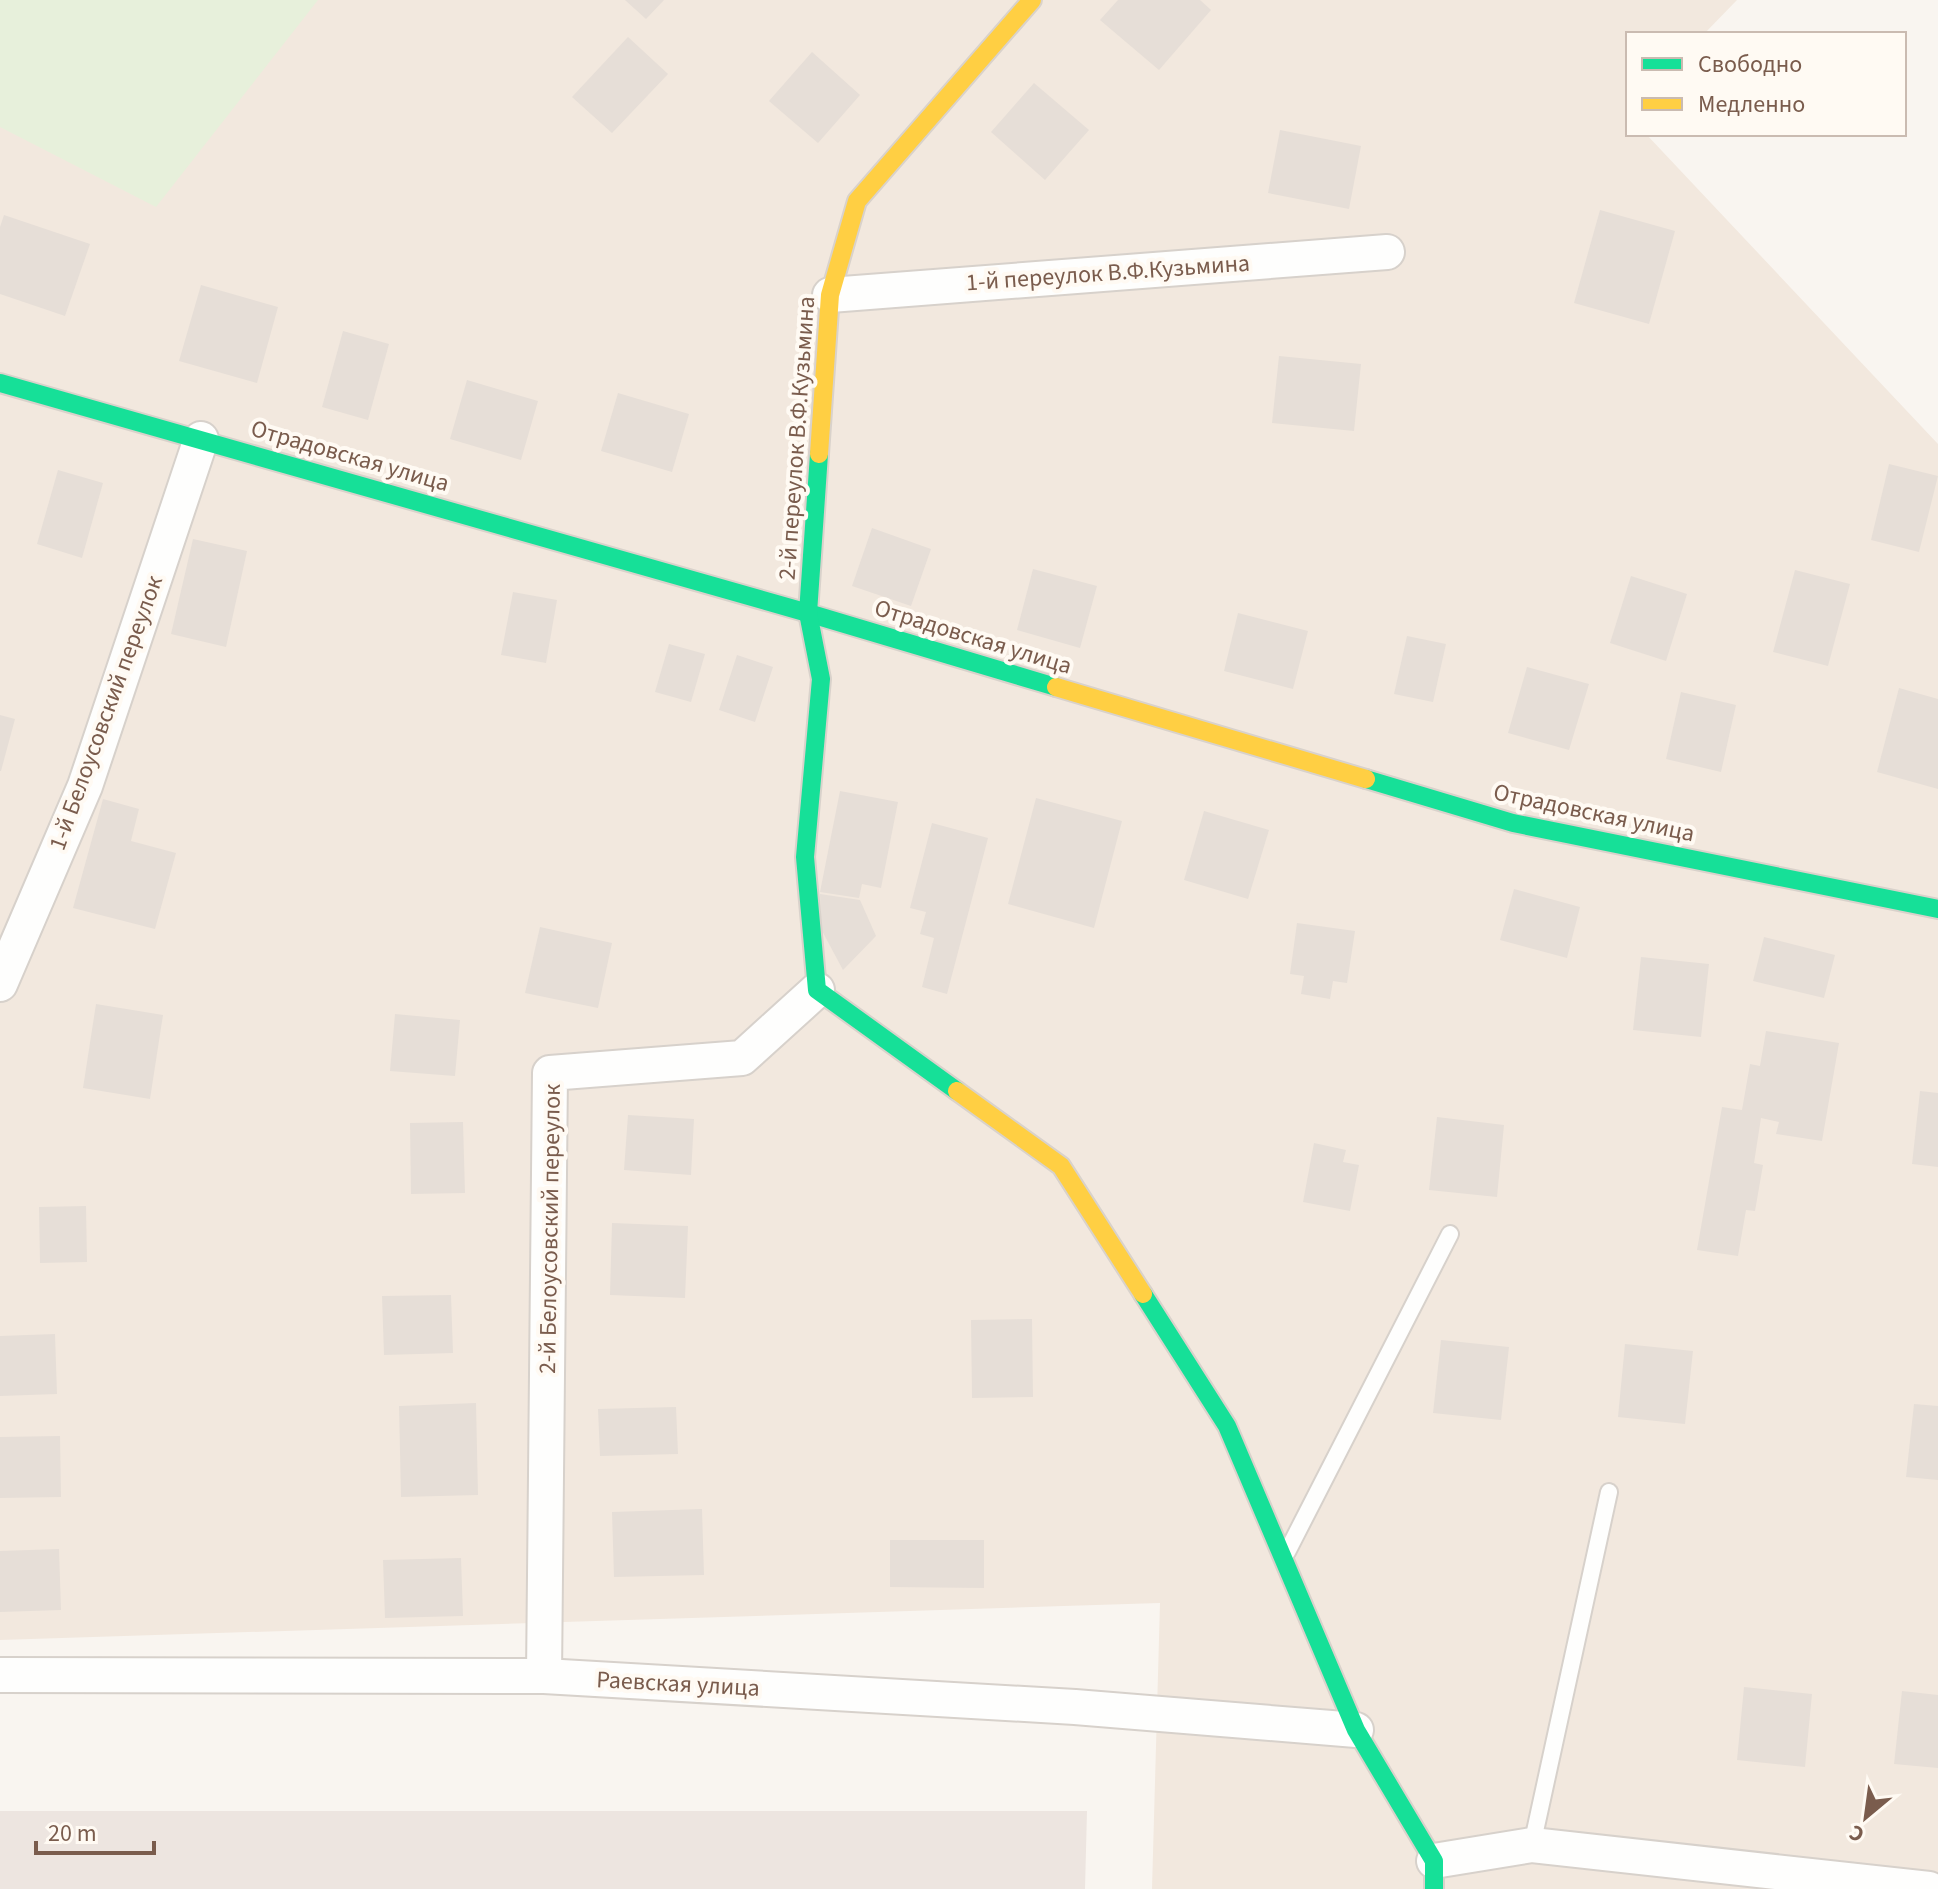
<svg xmlns="http://www.w3.org/2000/svg" width="1938" height="1889" font-family="'Source Sans 3',sans-serif">
	<style>
		.residential { fill: #f2e8de }
		.industrial { fill: #ede5e0 }
		.green { fill: #e7f0db }
		.building { fill: #e6ded7 }
		.lines { fill: none; stroke-linecap: round; stroke-linejoin: round }
		.lane-casing { stroke: #d7d1cb; stroke-width: 20 }
		.street-casing { stroke: #d7d1cb; stroke-width: 38 }
		.fast-casing { stroke: #d9d2cb; stroke-width: 22 }
		.slow-casing { stroke: #d9d2cb; stroke-width: 22 }
		.lane { stroke: #fefefd; stroke-width: 16 }
		.street { stroke: #fefefd; stroke-width: 34 }
		.fast { stroke: #16e098; stroke-width: 18 }
		.slow { stroke: #ffcf43; stroke-width: 18 }
		.labels { text-anchor: middle; dominant-baseline: central; stroke-width: 8; stroke-linejoin: round; paint-order: stroke }
		.street-label { font-size: 24px; fill: #7a5c4d; stroke: #fffaf3 }
	</style>
	<rect width="100%" height="100%" fill="#f9f5f0"/>
	<path class="residential" d="M0 0H1737L1704 34H1628V134H1646L1938 444V1889H1152L1160 1603 0 1640Z"/>
	<path class="industrial" d="M0 1811H1087L1085 1889H0Z"/>
	<path class="green" d="M0 0H318L156 207 0 127Z"/>
	<g class="building">
		<path d="M625 0H664L646 19Z"/>
		<path d="M1118 0H1200L1211 10 1159 70 1100 20Z"/>
		<path d="M628 37 668 74 612 133 572 97Z"/>
		<path d="M812 52 860 95 818 143 769 101Z"/>
		<path d="M1034 83 1089 130 1045 180 991 132Z"/>
		<path d="M1280 130 1361 146 1349 209 1268 193Z"/>
		<path d="M1600 210 1675 231 1649 324 1574 303Z"/>
		<path d="M4 215 90 244 65 316 0 294V227Z"/>
		<path d="M201 285 278 307 257 383 179 361Z"/>
		<path d="M343 331 389 344 368 420 322 407Z"/>
		<path d="M1279 356 1361 364 1354 431 1272 423Z"/>
		<path d="M467 380 538 401 521 460 450 439Z"/>
		<path d="M618 393 689 414 672 472 601 451Z"/>
		<path d="M1889 464 1938 476 1919 552 1871 540Z"/>
		<path d="M58 470 103 483 82 558 37 544Z"/>
		<path d="M872 528 931 549 911 606 852 586Z"/>
		<path d="M193 539 247 551 226 647 171 634Z"/>
		<path d="M1033 569 1097 586 1080 648 1017 630Z"/>
		<path d="M1795 570 1850 584 1828 666 1773 652Z"/>
		<path d="M1631 576 1687 594 1666 661 1610 643Z"/>
		<path d="M513 592 557 600 546 663 501 655Z"/>
		<path d="M1238 613 1308 631 1293 689 1224 671Z"/>
		<path d="M1407 636 1446 644 1433 702 1394 694Z"/>
		<path d="M669 644 705 654 691 702 655 692Z"/>
		<path d="M737 655 773 667 755 722 719 710Z"/>
		<path d="M1527 667 1589 684 1569 750 1508 733Z"/>
		<path d="M1899 688 1938 699V789L1877 772Z"/>
		<path d="M1681 692 1736 705 1721 772 1666 759Z"/>
		<path d="M0 715 15 719 1 771H0Z"/>
		<path d="M840 791 898 802 881 888 862 884 859 898 820 892Z"/>
		<path d="M1036 798 1122 821 1094 928 1008 904Z"/>
		<path d="M103 799 139 809 131 841 176 853 155 929 73 908Z"/>
		<path d="M1204 811 1269 830 1248 899 1184 880Z"/>
		<path d="M932 823 988 838 947 994 922 987 934 938 920 934 926 912 910 908Z"/>
		<path d="M1514 889 1580 907 1567 958 1500 940Z"/>
		<path d="M820 894 860 900 876 936 843 970 821 929Z"/>
		<path d="M1297 923 1355 931 1347 983 1333 981 1330 999 1301 994 1304 976 1290 974Z"/>
		<path d="M540 927 612 943 598 1008 525 993Z"/>
		<path d="M1764 937 1835 955 1824 998 1753 981Z"/>
		<path d="M1641 957 1709 964 1701 1037 1633 1030Z"/>
		<path d="M96 1004 163 1015 150 1099 83 1088Z"/>
		<path d="M395 1014 460 1020 455 1076 390 1071Z"/>
		<path d="M1766 1031 1839 1043 1822 1141 1776 1134 1779 1122 1761 1118 1754 1163 1763 1165 1755 1211 1746 1210 1738 1256 1697 1250 1722 1107 1742 1110 1750 1064 1760 1066Z"/>
		<path d="M1920 1091 1938 1093V1167L1912 1164Z"/>
		<path d="M628 1115 694 1119 691 1175 624 1170Z"/>
		<path d="M1437 1117 1504 1125 1497 1197 1429 1190Z"/>
		<path d="M463 1122 465 1193 411 1194 410 1123Z"/>
		<path d="M1314 1143 1346 1150 1343 1162 1359 1165 1350 1211 1303 1202Z"/>
		<path d="M86 1206 87 1262 40 1263 39 1207Z"/>
		<path d="M612 1223 688 1226 685 1298 610 1295Z"/>
		<path d="M451 1295 453 1353 384 1355 382 1296Z"/>
		<path d="M1032 1319 1033 1397 972 1398 971 1320Z"/>
		<path d="M55 1334 57 1394 0 1396V1336Z"/>
		<path d="M1441 1340 1509 1347 1501 1420 1433 1413Z"/>
		<path d="M1625 1344 1693 1351 1685 1424 1618 1417Z"/>
		<path d="M476 1403 478 1495 401 1497 399 1406Z"/>
		<path d="M1914 1404 1938 1406V1480L1906 1477Z"/>
		<path d="M676 1407 678 1454 600 1456 598 1409Z"/>
		<path d="M60 1436 61 1497 0 1498V1437Z"/>
		<path d="M702 1509 704 1575 614 1577 612 1512Z"/>
		<path d="M890 1540H984V1588L890 1587Z"/>
		<path d="M59 1549 61 1610 0 1612V1551Z"/>
		<path d="M461 1558 463 1616 385 1618 383 1560Z"/>
		<path d="M1744 1687 1812 1694 1805 1767 1737 1760Z"/>
		<path d="M1902 1691 1938 1695V1768L1894 1764Z"/>
	</g>
	<g class="lines">
		<g class="lane-casing">
			<g id="lane">
				<path d="M1287 1552 1450 1234"/>
				<path d="M1532 1845 1609 1492"/>
			</g>
		</g>
		<g class="street-casing">
			<g id="street">
				<path d="M830 295 1387 252"/>
				<path d="M0 984 85 786 201 439"/>
				<path d="M0 1675 544 1676 1075 1707 1356 1730"/>
				<path d="M544 1676 550 1073 742 1058 817 990"/>
				<path d="M1434 1861 1532 1845 1929 1889"/>
			</g>
		</g>
		<g class="fast-casing">
			<g id="fast">
				<path d="M0 383 808 613 1056 687"/>
				<path d="M819 454 808 613 821 679 805 857 817 990 957 1091"/>
				<path d="M1366 779 1513 823 1938 909"/>
				<path d="M1143 1294 1227 1426 1356 1730 1434 1861V1889"/>
			</g>
		</g>
		<g class="slow-casing">
			<g id="slow">
				<path d="M819 454 830 295 857 201 1032 0"/>
				<path d="M1056 687 1366 779"/>
				<path d="M957 1091 1061 1166 1143 1294"/>
			</g>
		</g>
		<use href="#lane" class="lane"/>
		<use href="#street" class="street"/>
		<use href="#fast" class="fast"/>
		<use href="#slow" class="slow"/>
	</g>
	<g class="labels">
		<g class="street-label">
			<text transform="translate(1108 273) rotate(-4)">1-й переулок В.Ф.Кузьмина</text>
			<text transform="translate(797 438) rotate(-86)">2-й переулок В.Ф.Кузьмина</text>
			<text transform="translate(350 456) rotate(16)">Отрадовская улица</text>
			<text transform="translate(973 637) rotate(17)">Отрадовская улица</text>
			<text transform="translate(106 713) rotate(-70)">1-й Белоусовский переулок</text>
			<text transform="translate(1594 813) rotate(12)">Отрадовская улица</text>
			<text transform="translate(550 1229) rotate(-89)">2-й Белоусовский переулок</text>
			<text transform="translate(678 1684) rotate(3)">Раевская улица</text>
		</g>
	</g>
	<rect x="1626" y="32" width="280" height="104" fill="#fffaf3" stroke="#cabbb1" stroke-width="2"/>
	<rect x="1642" y="58" width="40" height="12" fill="#16e098" stroke="#cabbb1" stroke-width="2"/>
	<text x="1698" y="72" font-size="24" fill="#7a5c4d">Свободно</text>
	<rect x="1642" y="98" width="40" height="12" fill="#ffcf43" stroke="#cabbb1" stroke-width="2"/>
	<text x="1698" y="112" font-size="24" fill="#7a5c4d">Медленно</text>
	<g transform="translate(1866 1817) rotate(209)" stroke="#fffaf3" stroke-width="6" paint-order="stroke">
	<path d="M0-6L14 30L0 20L-14 30Z" fill="#7a5c4d"/>
	<text y="-12" font-size="22" font-weight="bold" text-anchor="middle" fill="#7a5c4d">С</text>
	</g>
	<path d="M36 1841v12h118v-12" fill="none" stroke="#7a5c4d" stroke-width="4"/>
	<text x="48" y="1841" font-size="24" fill="#7a5c4d" stroke="#fffaf3" stroke-width="6" paint-order="stroke">20 m</text>
</svg>
